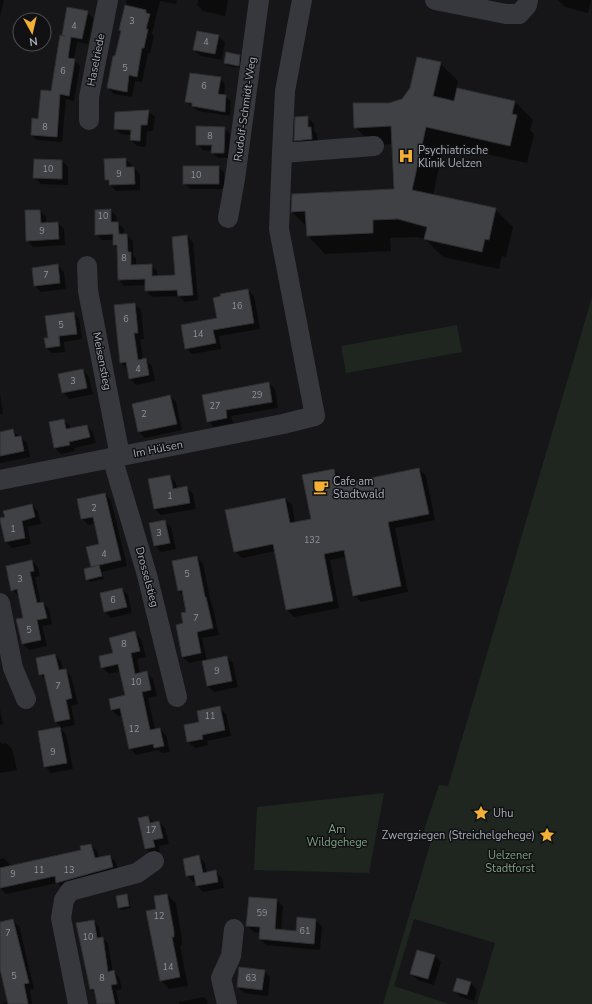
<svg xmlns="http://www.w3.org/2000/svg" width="592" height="1004" font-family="'Nunito Sans',sans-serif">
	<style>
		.green { fill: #1e261f }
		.shadow { fill: #0007 }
		.building { fill: #404145; stroke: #303034 }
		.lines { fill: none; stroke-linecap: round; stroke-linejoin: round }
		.minor { stroke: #37383d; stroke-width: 20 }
		.labels { text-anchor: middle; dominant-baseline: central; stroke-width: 3; stroke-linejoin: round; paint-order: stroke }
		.number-label { font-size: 9px; fill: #8e929b }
		.street-label { font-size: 11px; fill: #a8adb8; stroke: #111113 }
		.poi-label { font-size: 11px; fill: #a8adb8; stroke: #111113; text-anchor: start }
		.park-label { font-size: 11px; fill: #7fa381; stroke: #111113 }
	</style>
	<rect width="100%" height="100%" fill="#161618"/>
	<g class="green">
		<path d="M592 297V1004H477L495 943 414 919 394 986 449 1004H383L431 841 421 839 439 785 448 786Z"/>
		<path d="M457 325 462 352 346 373 341 346Z"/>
		<path d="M384 793 369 873 254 870 257 807Z"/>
	</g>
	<g class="shadow">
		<path d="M0 0H4L0 17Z"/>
		<path d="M127 0H177L176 4 160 1 152 34 154 36 150 53H148L142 82 135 81 132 97 114 94 108 88 122 32 120 30Z"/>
		<path d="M198 0H227L228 1 225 16 203 11 197 5Z"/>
		<path d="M558 0H591L588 13 565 7Z"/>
		<path d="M87 12 93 18 88 44 77 42 74 60 80 66 74 101 66 99 62 142 37 140 32 135 51 92 65 37 63 35Z"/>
		<path d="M218 36 225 42 222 60 201 56 194 50Z"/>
		<path d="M240 56 242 59 241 68 228 66 226 63Z"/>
		<path d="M440 63 458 81 456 89 515 102 533 120 530 130 534 134 527 163 444 145 433 195 495 209 513 227 506 257 502 256 499 269 443 257 425 239 417 237 390 238 391 251 325 254 308 236 307 227 292 212 395 189 393 144 373 145 355 127 389 104 396 102 407 95Z"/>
		<path d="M220 78 225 84 224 96 231 101 230 116 198 111 186 102Z"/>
		<path d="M148 111 155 117 153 131H147L146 147 137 146 131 140V135L121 134 115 128Z"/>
		<path d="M307 117 314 124V130L317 134 318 145 301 146 295 140Z"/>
		<path d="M224 128 230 134 229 158H218L212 152V151L203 150 197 144Z"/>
		<path d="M125 159 132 165V168H134L140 174V190L116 191 106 180Z"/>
		<path d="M62 161 68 167V185L41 184 34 177Z"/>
		<path d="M218 167 224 172V189H190L184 183Z"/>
		<path d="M111 210 116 216 117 223 124 229V235H127L133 241V255L136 258V265H151L157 271V276H176L187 236 193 242 198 300 185 302 179 296 152 297 146 291V285L124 286 119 280 118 249 114 245V240H102L96 234Z"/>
		<path d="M40 211 46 217V224L58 223 64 229 65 245 33 247 27 240Z"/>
		<path d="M57 265 64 272 66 289 41 292 35 286Z"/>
		<path d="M248 290 254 296 260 329 219 336 221 349 192 354 186 348Z"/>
		<path d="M134 304 141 310 144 339H140L143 360H146L152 366 155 381 136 385 130 378 127 369 121 363 115 306Z"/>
		<path d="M74 313 79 319 82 339 64 342 65 352 52 353 46 348 49 339Z"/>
		<path d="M83 370 89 377 93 394 69 399 63 392Z"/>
		<path d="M269 383 275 389 278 408 231 416 233 423 214 427 208 421Z"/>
		<path d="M0 394 3 414H0Z"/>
		<path d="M170 396 176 402 182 430 145 438 139 432 133 405Z"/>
		<path d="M63 420 70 426V429L87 426 93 432 96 443 74 448 75 451 61 454 55 448 50 423Z"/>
		<path d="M13 431 27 443 30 457 0 463V433Z"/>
		<path d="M419 469 426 476 435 520 395 528 408 592 361 602 354 595 346 557 330 560 339 608 294 617 287 610 275 551 242 558 235 551 285 499 292 505 295 523 312 520 334 470 340 476 342 485Z"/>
		<path d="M170 476 176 483 177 489 186 487 193 494 196 509 161 515 155 509Z"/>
		<path d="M105 494 111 500 127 566 102 572 104 579 90 582 87 579 93 568 92 566 100 545 96 523 89 525 82 519Z"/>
		<path d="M32 505 38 511 41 524 27 527 31 544 12 548 6 542Z"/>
		<path d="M164 521 171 527 176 549 161 552 155 546 150 524Z"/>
		<path d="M197 557 203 564 211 603 212 604 219 635 202 638 207 661 227 657 233 663 238 687 214 692 208 686 202 660 189 663 183 657 184 624 188 613 184 596 179 591Z"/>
		<path d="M32 561 38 567 40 576 35 577 41 604 43 603 49 609 52 624 42 626 47 646 29 650 23 644 17 620 24 619 19 596 12 590Z"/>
		<path d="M122 589 128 595 132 613 111 618 105 611Z"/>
		<path d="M135 633 141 639 146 657 137 659 140 674 147 673 153 679 157 696 148 698 155 730 160 729 166 735 170 752 162 753 158 750 136 755 130 748 123 715 118 716 112 710 126 696 121 671 109 674 102 667 114 654Z"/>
		<path d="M55 655 61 661 63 670H65L71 676 78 704 71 706 75 725 60 728 66 734 73 769 51 773 45 766 39 732 61 727 56 722 47 680 40 674Z"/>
		<path d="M219 707 226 714 231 736 207 741 208 745 195 748 188 742 200 723Z"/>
		<path d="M0 709 3 724 0 725Z"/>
		<path d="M0 742 2 744 6 743 12 749 17 770 0 773Z"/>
		<path d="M148 817 154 823 159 822 165 828 169 844 159 846 160 853 153 855 146 849 139 819Z"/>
		<path d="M91 845 97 851 99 858 110 856 116 862 119 874 63 888 58 883 6 894 0 888V859L4 858 11 866 82 851Z"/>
		<path d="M199 857 205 863 207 873 215 871 222 878 224 888 203 892 197 886 196 881 193 882 187 875Z"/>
		<path d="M126 895 129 898 131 908 122 910 119 907Z"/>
		<path d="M167 895 176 903 182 940V945L180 946 188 986 169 989 161 980 157 910Z"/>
		<path d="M277 900 283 906 281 931 297 932 316 920 322 927 320 950 266 945 260 939 261 933 254 932 247 926Z"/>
		<path d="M12 920 19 926 34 989 30 990 32 1004H0L8 1002 0 965V923Z"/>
		<path d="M94 921 99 927 101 938 108 943 113 972 114 971 119 977 122 989 116 990 119 1004H98L96 994 91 989Z"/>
		<path d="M435 956 441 962 434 985 418 980 412 974Z"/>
		<path d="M264 971 270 977 268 996 244 993 238 987Z"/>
		<path d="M458 979 471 983 477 990 474 1001 461 997 454 991Z"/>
		<path d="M204 997 207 1000 208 1004H179V1002Z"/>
	</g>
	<g class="building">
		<path d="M125 5 146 10V13L150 14 146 29H148L144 48H142L137 77 129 75 127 92 107 88 113 56H115L121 31 119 30Z"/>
		<path d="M67 7 88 11 82 39 71 37 68 58 75 59 69 96 60 94 57 137 31 135 32 118 38 119 41 90 51 91 60 35 65 36 62 35Z"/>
		<path d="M197 31 219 35 215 54 193 50Z"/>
		<path d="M226 52 240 55 239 66 224 63Z"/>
		<path d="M417 57 441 62 433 96 454 101 457 88 515 101 512 114 517 115 510 146 426 127 412 190 496 208 489 240 485 239 482 252 424 239 427 227 398 219 373 220V233L307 236 305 211 291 212 292 194 394 189 391 126 354 128 353 103H389L402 99 410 88Z"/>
		<path d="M190 73 221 77 218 94 226 95 225 112 192 106V103L185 102Z"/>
		<path d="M149 110 147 125H141L140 141 130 140 131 130 114 129 115 112Z"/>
		<path d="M308 116V127H311L312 139 294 141 295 117Z"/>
		<path d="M196 126 225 127 224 153H211L212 145H196Z"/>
		<path d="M126 158V167H134L135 184 109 185V180H105L104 159Z"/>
		<path d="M34 159 62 160V179L33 178Z"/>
		<rect x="183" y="166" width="36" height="18"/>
		<path d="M111 209V222H118L119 234H127L128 252H131V265L152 264V276L175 275 172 237 187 235 193 295 178 296 177 290 145 291V279L118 280 117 245H113V234L95 235V210Z"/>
		<path d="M25 210H40L41 223 58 222 59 239 26 241Z"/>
		<path d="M58 264 60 283 34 286 32 268Z"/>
		<path d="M248 289 254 323 213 330 216 343 185 349 181 325 217 318 213 298 221 296 220 294Z"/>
		<path d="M135 303 138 333H134L138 360 146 358 149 375 129 379 126 362 120 363 114 305Z"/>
		<path d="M74 312 77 334 59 336 60 346 46 348 44 338H48L45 316Z"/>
		<path d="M83 369 87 388 62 393 58 374Z"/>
		<path d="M269 382 272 402 226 410 227 418 207 422 202 395Z"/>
		<path d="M170 395 177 424 138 432 132 404Z"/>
		<path d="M64 419 66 429 87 425 90 437 69 442 70 445 54 448 49 422Z"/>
		<path d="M13 429 15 437 21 436 24 451 0 456V432Z"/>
		<path d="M419 468 429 514 388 522 401 586 353 596 344 550 324 554 333 601 286 610 273 544 234 552 225 510 285 498 290 523 311 519 302 475 334 469 337 485Z"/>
		<path d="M170 475 173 489 187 486 190 503 154 509 148 479Z"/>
		<path d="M105 493 121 560 91 567 86 547 99 544 93 517 81 519 77 499Z"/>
		<path d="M32 504 35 517 22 521 25 538 5 542 0 520V518L5 517 3 511Z"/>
		<path d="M165 520 170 543 154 546 149 523Z"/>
		<path d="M197 556 205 597H206L213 628 197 632 201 653 182 657 176 625 183 623 181 613 186 612 182 590 178 591 172 561Z"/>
		<path d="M32 560 34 571 30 572 37 603 43 602 47 618 37 620 41 640 22 644 16 619 23 618 17 589 11 591 6 566Z"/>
		<path d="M99 565 102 576 86 580 84 569Z"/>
		<path d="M122 588 127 607 104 612 100 593Z"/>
		<path d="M135 631 140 651 131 653 135 674 147 671 151 690 142 692 150 730 160 728 164 746 154 748 153 744 129 749 120 708 111 710 109 699 125 695 118 664 101 668 99 656 113 653 109 638Z"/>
		<path d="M55 654 59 670 66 669 72 698 66 700 70 719 55 722 44 674 39 675 36 658Z"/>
		<path d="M227 656 232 681 207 686 202 661Z"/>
		<path d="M220 706 225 730 202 735 203 739 187 742 184 725 199 722 197 711Z"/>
		<path d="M60 727 67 763 44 767 38 731Z"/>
		<path d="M148 816 150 823 159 821 163 838 153 840 155 847 145 849 138 818Z"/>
		<path d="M91 844 95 858 110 855 113 867 56 883 55 876 0 888V868L81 850 80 846Z"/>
		<path d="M199 855 203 873 216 870 218 882 196 886 194 875 186 876 183 859Z"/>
		<path d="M127 894 129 906 118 908 116 896Z"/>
		<path d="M167 894 174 931V937H172L180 977 160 981 146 911 156 909 154 896Z"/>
		<path d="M249 897 277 899 275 929 296 931 297 917 316 919 314 944 259 939 260 927 246 926Z"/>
		<path d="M13 919 29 983 24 984 28 1004H8L0 969V922Z"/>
		<path d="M94 920 97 938 103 937 108 972 114 970 117 984 111 985 115 1004H97L94 989H90L76 923Z"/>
		<path d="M417 950 435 955 428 979 410 974Z"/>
		<path d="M239 967 265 970 262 990 237 987Z"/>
		<path d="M457 978 471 982 467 995 453 991Z"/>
	</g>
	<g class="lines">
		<g class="minor">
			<path d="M302 0 285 91 282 153 374 146"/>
			<path d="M435 0 506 14H519L527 5 528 0"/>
			<path d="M89 120V97L108 0"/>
			<path d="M228 218 235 179 259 0"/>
			<path d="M87 266 88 291 120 456"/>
			<path d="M112 457 147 575 177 697"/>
			<path d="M0 480 283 424 315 416 279 229 282 153"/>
			<path d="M0 603 13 668 26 699"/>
			<path d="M78 1004 61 918 64 900 70 891 137 873 154 861"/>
			<path d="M227 1004 221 978 231 956 234 929"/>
		</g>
	</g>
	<defs>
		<g id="hospital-bare" transform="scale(1.2)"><path d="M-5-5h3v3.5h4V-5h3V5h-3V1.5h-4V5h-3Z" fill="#f2b134" stroke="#111113" stroke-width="2.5" paint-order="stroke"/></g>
		<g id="cafe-bare" transform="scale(1.2)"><path d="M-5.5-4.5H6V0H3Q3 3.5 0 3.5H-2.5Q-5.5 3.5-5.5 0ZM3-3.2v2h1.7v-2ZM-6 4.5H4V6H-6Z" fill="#f2b134" stroke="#111113" stroke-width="2.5" paint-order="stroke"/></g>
		<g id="sight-bare" transform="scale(1.2)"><path d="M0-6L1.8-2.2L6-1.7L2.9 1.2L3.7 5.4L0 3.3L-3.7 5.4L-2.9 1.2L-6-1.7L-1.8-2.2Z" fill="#f2b134" stroke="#111113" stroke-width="2.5" paint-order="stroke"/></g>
	</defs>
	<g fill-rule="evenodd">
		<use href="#hospital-bare" x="406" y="156"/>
		<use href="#cafe-bare" x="321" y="487"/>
		<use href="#sight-bare" x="481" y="813"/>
		<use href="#sight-bare" x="547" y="835"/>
	</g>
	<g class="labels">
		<g class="number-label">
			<text x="132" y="21">3</text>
			<text x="74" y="26">4</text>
			<text x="206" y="42">4</text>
			<text x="125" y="68">5</text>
			<text x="63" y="71">6</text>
			<text x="204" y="86">6</text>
			<text x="45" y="127">8</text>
			<text x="210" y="136">8</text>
			<text x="48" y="169">10</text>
			<text x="119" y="174">9</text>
			<text x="196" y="175">10</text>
			<text x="103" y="216">10</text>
			<text x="42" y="231">9</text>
			<text x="124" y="258">8</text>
			<text x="46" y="275">7</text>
			<text x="237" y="306">16</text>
			<text x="126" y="319">6</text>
			<text x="61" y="325">5</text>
			<text x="198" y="334">14</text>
			<text x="138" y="369">4</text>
			<text x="73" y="381">3</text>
			<text x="257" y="395">29</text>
			<text x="215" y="406">27</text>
			<text x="144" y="414">2</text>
			<text x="170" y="496">1</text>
			<text x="94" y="508">2</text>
			<text x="13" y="529">1</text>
			<text x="159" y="533">3</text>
			<text x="312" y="540">132</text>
			<text x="104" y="554">4</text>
			<text x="187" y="574">5</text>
			<text x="20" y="579">3</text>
			<text x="113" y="600">6</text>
			<text x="196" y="618">7</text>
			<text x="29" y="630">5</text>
			<text x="124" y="644">8</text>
			<text x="217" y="671">9</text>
			<text x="136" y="682">10</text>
			<text x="58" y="686">7</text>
			<text x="210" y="716">11</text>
			<text x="134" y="729">12</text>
			<text x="53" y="752">9</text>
			<text x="151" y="830">17</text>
			<text x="39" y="870">11</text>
			<text x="69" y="870">13</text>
			<text x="13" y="874">9</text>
			<text x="262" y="913">59</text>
			<text x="159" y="916">12</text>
			<text x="305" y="931">61</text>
			<text x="8" y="933">7</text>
			<text x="88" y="937">10</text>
			<text x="168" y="967">14</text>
			<text x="14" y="976">5</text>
			<text x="102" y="978">8</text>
			<text x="251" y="978">63</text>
		</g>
		<g class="street-label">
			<text transform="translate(96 60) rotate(-79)">Haselriede</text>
			<text transform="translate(245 109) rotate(-82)">Rudolf-Schmidt-Weg</text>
			<text transform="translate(102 361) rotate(79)">Meisenstieg</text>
			<text transform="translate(158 449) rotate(-11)">Im Hülsen</text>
			<text transform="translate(147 577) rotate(75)">Drosselstieg</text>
		</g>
		<g class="poi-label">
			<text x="418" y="150">Psychiatrische<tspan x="418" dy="13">Klinik Uelzen</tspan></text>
			<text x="333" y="481">Cafe am<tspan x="333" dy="13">Stadtwald</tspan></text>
			<text x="493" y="813">Uhu</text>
			<text x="535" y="835" text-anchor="end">Zwergziegen (Streichelgehege)</text>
		</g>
		<g class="park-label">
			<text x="337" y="829">Am<tspan x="337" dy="13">Wildgehege</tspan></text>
			<text x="510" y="855">Uelzener<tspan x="510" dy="13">Stadtforst</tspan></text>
		</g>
	</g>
	<g transform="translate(32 32) rotate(172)"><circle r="19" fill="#111113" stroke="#4d4f55"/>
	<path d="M0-3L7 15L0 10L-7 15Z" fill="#f2b134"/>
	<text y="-6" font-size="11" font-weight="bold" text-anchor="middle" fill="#a8adb8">N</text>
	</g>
</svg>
